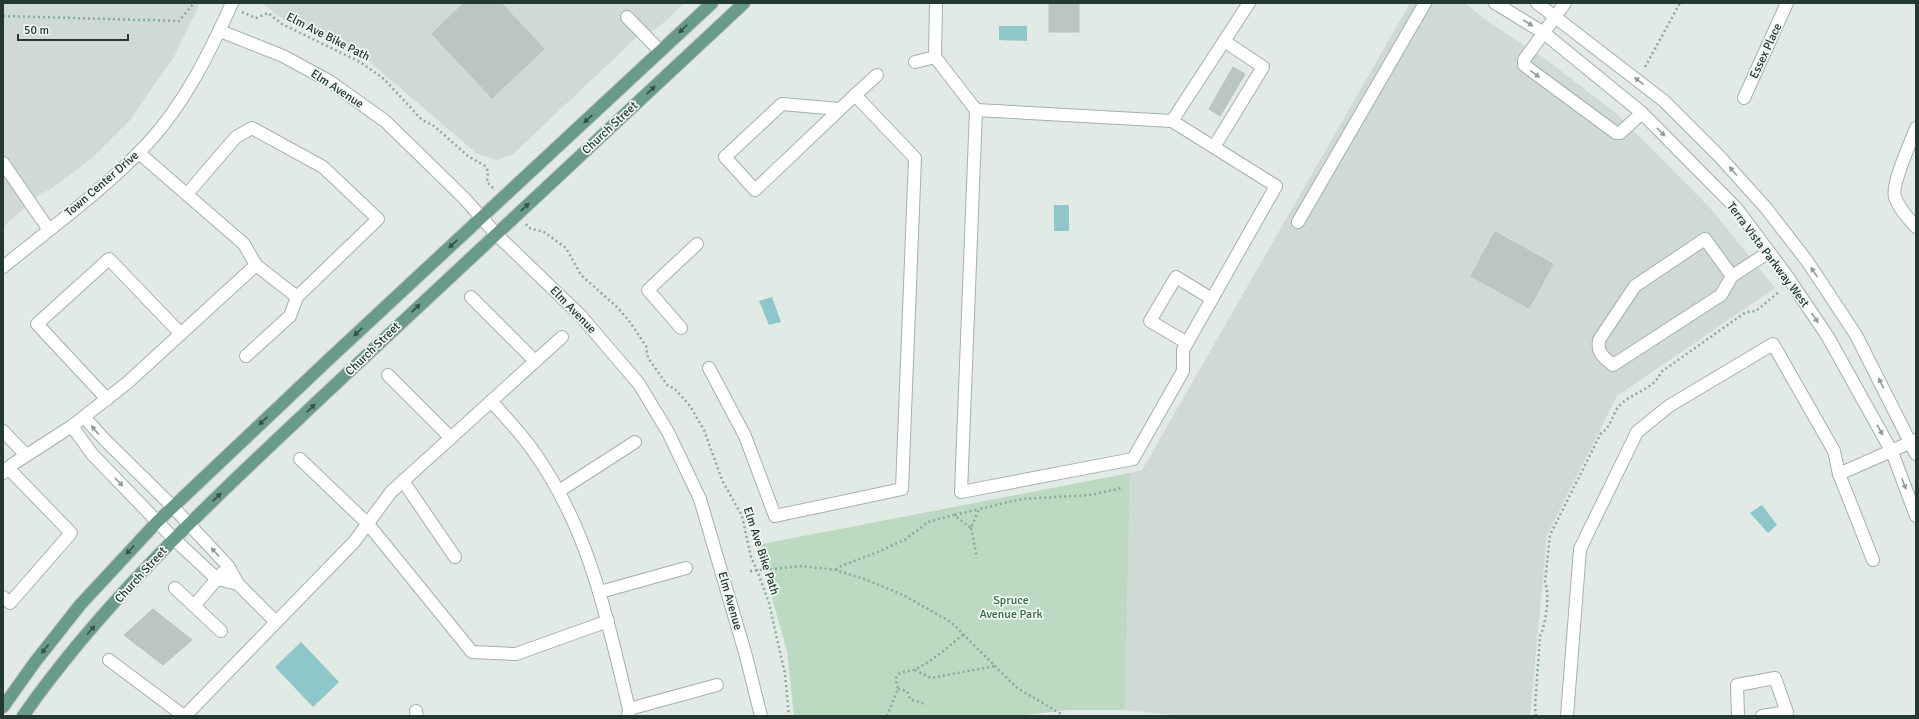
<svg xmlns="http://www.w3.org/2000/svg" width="1919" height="719" font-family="Signika,sans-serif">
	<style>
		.built { fill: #cfdad4 }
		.green { fill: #bcd9c1 }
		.water { fill: #8ec7ca }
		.building { fill: #bac7c1; stroke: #b4c3bb }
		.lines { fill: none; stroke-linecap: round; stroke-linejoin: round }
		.minor-casing { stroke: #a4b1ab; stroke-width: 14 }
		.major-casing { stroke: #bdc4c1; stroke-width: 14 }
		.path { stroke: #84ab9b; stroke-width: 2.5; stroke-dasharray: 2 3; stroke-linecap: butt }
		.minor { stroke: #fff; stroke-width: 12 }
		.major { stroke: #6a9b89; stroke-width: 12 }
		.oneway { fill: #919c98 }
		.oneway2 { fill: #355247 }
		.labels { text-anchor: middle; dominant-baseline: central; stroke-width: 3.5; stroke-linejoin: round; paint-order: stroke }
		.street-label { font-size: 12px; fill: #233931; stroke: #f1f7f3 }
		.park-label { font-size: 12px; fill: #316c42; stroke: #f1f7f3 }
	</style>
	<rect width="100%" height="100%" fill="#e1eae5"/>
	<g class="built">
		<path d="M3 3H200L175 55 129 121 92 158 50 190 41 193 3 227Z"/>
		<path d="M262 3H684L661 25 643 38 639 35 512 155 497 160 476 153 363 56 288 23Z"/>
		<path d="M1410 3H1465L1487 21 1544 58 1616 113 1711 209 1775 288 1617 396 1547 535 1530 716H1183L1125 710 1130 473 1142 470Z"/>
	</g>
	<path class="green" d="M1130 473 1125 710H1067L1017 716H794L787 651 757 545Z"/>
	<g class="water">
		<path d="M999 26H1027V41L999 40Z"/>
		<rect x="1054" y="205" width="15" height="26"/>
		<path d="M772 297 781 322 769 325 759 301Z"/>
		<path d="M1762 505 1777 525 1768 533 1750 513Z"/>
		<path d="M301 642 339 682 313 707 275 667Z"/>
	</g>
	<g class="building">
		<path d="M464 3H501L544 49 492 98 432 34Z"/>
		<rect x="1049" y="3" width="30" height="29"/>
		<path d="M1233 67 1245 74 1220 116 1209 109Z"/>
		<path d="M1495 232 1553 264 1529 308 1471 276Z"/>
		<path d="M153 609 192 640 163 665 124 635Z"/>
	</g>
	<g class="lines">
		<g class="minor-casing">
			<g id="minor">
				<path d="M936 3 935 57 976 110 1172 121 1276 186 1183 350V371L1133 459 961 492 976 110"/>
				<path d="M1495 3 1544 33 1642 113 1737 209 1787 276 1828 337 1892 452 1916 516"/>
				<path d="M1537 3 1664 101 1720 157 1766 208 1807 261 1856 335 1916 454"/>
				<path d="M1565 3 1524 60V65L1616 133H1620L1642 113"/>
				<path d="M627 17 660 51"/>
				<path d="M220 31 283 56 329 81 385 121 464 198 496 234 580 315 639 384 668 432 700 499 746 656 761 716"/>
				<path d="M915 62 935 57"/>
				<path d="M1744 98 1787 3"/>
				<path d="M839 109 782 104 725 157 755 190 855 95"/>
				<path d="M1172 121 1249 3"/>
				<path d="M1916 128C1911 142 1891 184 1895 197 1899 209 1908 218 1916 227"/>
				<path d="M1214 147 1263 67 1224 41"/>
				<path d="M3 163 49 230"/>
				<path d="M187 194 236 137 252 128 323 167 378 219 297 297 256 265"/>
				<path d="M1298 222 1425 3"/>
				<path d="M1705 239 1732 276 1721 295 1613 365C1603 357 1597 353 1599 340L1635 286Z"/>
				<path d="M3 267C52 227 105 189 148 143 185 103 210 52 232 3"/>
				<path d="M1732 276 1769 252"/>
				<path d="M471 297 535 361"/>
				<path d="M681 328 648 290 697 244"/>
				<path d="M1187 343 1150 321 1176 277 1212 299"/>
				<path d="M246 356 290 316 297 297"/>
				<path d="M709 368 745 436 775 516 902 489 915 158 855 95 877 75"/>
				<path d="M388 375 451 438"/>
				<path d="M107 399 37 324 109 259 181 334"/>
				<path d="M491 401C506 418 522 434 534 452 589 529 607 618 629 709L628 716"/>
				<path d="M84 417 105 440 173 507 228 566 238 584 276 622"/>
				<path d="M72 426 92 454 174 539 217 579 238 584"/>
				<path d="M3 431 26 455"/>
				<path d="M300 459 368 524 472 652 516 654 608 621"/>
				<path d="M3 473 13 464 72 426 127 383 256 265 244 244 139 153"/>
				<path d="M1839 474 1916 440"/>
				<path d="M403 481 455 557"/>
				<path d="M559 491 635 442"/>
				<path d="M175 588 221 631"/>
				<path d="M600 592 686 568"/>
				<path d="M3 597 10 603 71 533 8 468"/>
				<path d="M194 606 222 573"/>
				<path d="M109 660 184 716"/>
				<path d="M629 709 717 685"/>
				<path d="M416 711 417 716"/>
				<path d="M185 716 354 542 391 492 562 337"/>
				<path d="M1567 716 1580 549 1637 432 1669 406 1773 344 1834 451 1839 474 1873 560"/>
				<path d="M1738 716 1737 685 1775 678 1787 712 1762 716"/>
			</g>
		</g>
		<g class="major-casing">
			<g id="major">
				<path d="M3 707 35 662 80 605 157 522 326 362 712 3"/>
				<path d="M23 716C106 597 218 495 323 396 463 265 604 134 744 3"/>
			</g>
		</g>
		<g class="path">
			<path d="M242 12 256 18 268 13 282 24 360 62 384 79 422 120 434 126 468 156 485 166 488 171 487 182 494 189"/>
			<path d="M3 16 179 21 194 3"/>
			<path d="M1645 67 1680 3"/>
			<path d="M526 224 529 228 544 232 566 248 581 275 617 307 630 322 646 346 648 358 668 386 674 388 690 406 704 430 722 480 742 516 751 557 757 570 769 603 785 674 789 716"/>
			<path d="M955 515 979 509"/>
			<path d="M971 528 977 558"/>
			<path d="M836 570 841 566 878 552 906 539 928 522 954 515 971 528 979 509 1022 499 1090 495 1122 488"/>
			<path d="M750 571 803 566 836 570 867 580 903 595 951 622 1017 688 1063 715"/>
			<path d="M915 670 931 678 995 666"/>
			<path d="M898 689 907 691 910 699 925 704"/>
			<path d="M887 716 898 689 896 681 897 675C904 670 911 672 918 668 935 659 949 646 964 634"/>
			<path d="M1536 716 1535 707 1540 636C1546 624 1550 595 1545 582L1550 535 1601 433C1612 427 1612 413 1620 405 1633 392 1655 389 1661 372L1746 312 1756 311 1780 291"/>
		</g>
		<use href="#minor" class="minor"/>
		<use href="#major" class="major"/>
	</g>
	<defs><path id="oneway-solid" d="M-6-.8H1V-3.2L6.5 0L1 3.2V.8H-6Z"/></defs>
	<g class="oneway">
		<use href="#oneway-solid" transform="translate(1528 23) rotate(32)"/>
		<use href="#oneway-solid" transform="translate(1535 74) rotate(36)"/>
		<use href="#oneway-solid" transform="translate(1639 81) rotate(-142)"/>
		<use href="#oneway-solid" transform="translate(1661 132) rotate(45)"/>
		<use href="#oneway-solid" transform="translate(1733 171) rotate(-131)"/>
		<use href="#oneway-solid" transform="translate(1814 272) rotate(-124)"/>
		<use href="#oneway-solid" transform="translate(1815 318) rotate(56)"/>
		<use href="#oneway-solid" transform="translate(1881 383) rotate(-117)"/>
		<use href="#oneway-solid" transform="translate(95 430) rotate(-131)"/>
		<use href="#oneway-solid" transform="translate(1880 430) rotate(61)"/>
		<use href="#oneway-solid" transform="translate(119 482) rotate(46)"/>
		<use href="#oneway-solid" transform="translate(1904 484) rotate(69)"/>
		<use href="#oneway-solid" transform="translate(215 552) rotate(-133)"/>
	</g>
	<g class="oneway2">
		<use href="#oneway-solid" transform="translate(683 29) rotate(137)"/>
		<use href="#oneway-solid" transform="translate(651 90) rotate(-43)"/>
		<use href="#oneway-solid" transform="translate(588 119) rotate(137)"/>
		<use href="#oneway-solid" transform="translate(525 207) rotate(-43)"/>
		<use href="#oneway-solid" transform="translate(453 244) rotate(137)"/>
		<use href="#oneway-solid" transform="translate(416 308) rotate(-44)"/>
		<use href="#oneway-solid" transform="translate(358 332) rotate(137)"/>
		<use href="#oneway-solid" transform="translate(311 408) rotate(-43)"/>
		<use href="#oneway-solid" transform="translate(263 421) rotate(137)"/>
		<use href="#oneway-solid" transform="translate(217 497) rotate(-43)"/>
		<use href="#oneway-solid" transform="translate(130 550) rotate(133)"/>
		<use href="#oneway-solid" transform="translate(91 630) rotate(-48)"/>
		<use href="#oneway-solid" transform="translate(45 649) rotate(128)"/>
	</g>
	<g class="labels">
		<g class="street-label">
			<text transform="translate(328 37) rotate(27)">Elm Ave Bike Path</text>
			<text transform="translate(1766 51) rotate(-65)">Essex Place</text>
			<text transform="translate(337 89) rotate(33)">Elm Avenue</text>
			<text transform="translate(610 128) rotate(-43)">Church Street</text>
			<text transform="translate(102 184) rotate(-41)">Town Center Drive</text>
			<text transform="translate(1768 255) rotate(53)">Terra Vista Parkway West</text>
			<text transform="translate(573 310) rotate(46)">Elm Avenue</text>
			<text transform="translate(373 349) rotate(-44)">Church Street</text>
			<text transform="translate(761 551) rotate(72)">Elm Ave Bike Path</text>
			<text transform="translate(141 575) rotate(-48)">Church Street</text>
			<text transform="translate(730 601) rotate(74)">Elm Avenue</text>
		</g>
		<g class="park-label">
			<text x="1011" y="600">Spruce<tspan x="1011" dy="14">Avenue Park</tspan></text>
		</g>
	</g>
	<rect width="1919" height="719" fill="none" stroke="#233931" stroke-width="8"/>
	<path d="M18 34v6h110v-6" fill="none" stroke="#233931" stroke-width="2"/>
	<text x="24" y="34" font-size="12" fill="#233931" stroke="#f1f7f3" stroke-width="3" paint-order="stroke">50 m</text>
</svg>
